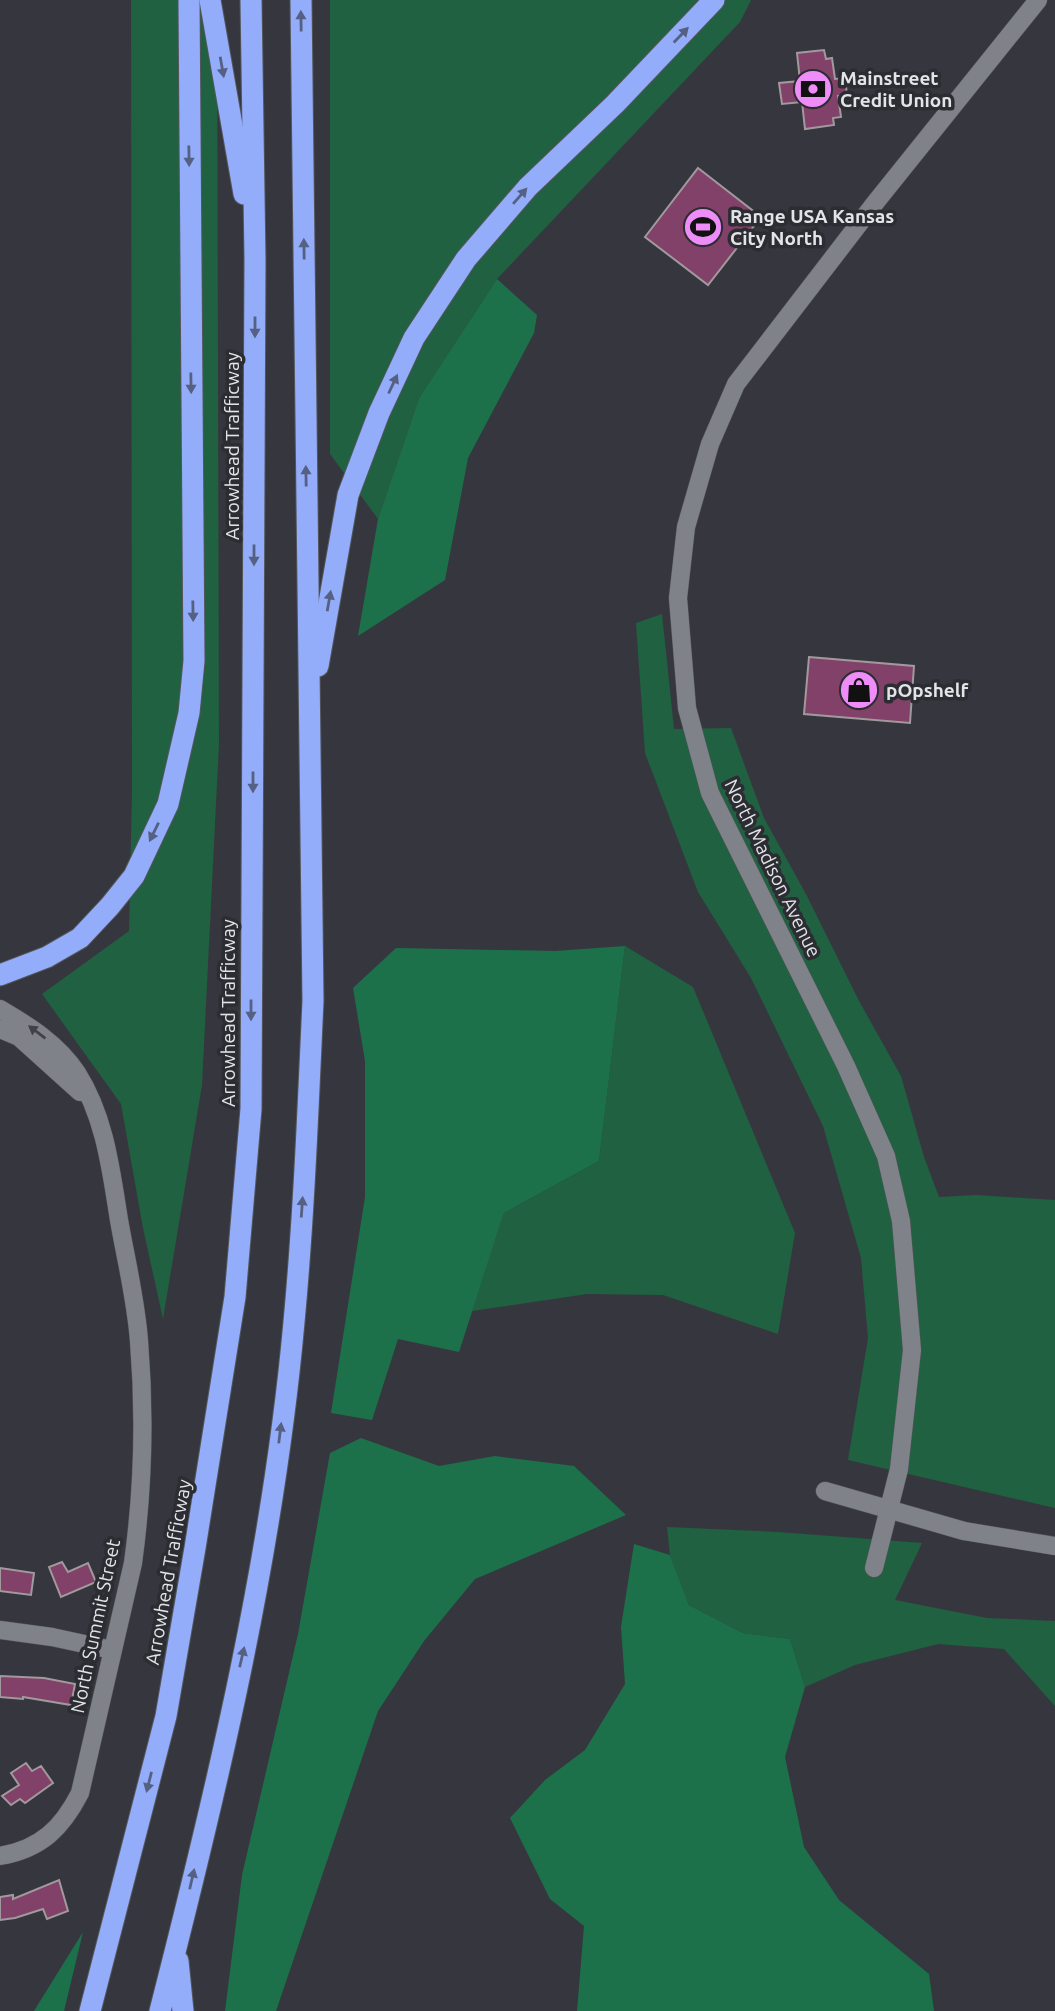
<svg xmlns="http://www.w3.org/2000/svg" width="1055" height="2011" font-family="Ubuntu,sans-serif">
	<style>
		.green { fill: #206141 }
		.forest { fill: #1c714b }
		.building { fill: #814168; stroke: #a1999d; stroke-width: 2 }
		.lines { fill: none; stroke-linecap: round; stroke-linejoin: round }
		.minor-casing { stroke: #54565c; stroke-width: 19 }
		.highway-casing { stroke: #54565c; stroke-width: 23 }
		.minor { stroke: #808289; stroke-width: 18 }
		.highway { stroke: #93adfa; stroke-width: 21 }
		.oneway { fill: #556083 }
		.oneway2 { fill: #414248 }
		.labels { text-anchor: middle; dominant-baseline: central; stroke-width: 7; stroke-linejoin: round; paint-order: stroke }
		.poi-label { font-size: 19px; font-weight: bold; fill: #e3e4e8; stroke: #2c2d33; text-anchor: start }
		.street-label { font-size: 19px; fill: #e3e4e8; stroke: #2c2d33 }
	</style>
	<rect width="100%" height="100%" fill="#36373e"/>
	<g class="green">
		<path d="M131 0H217L219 743 202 1085 163 1319 143 1228 121 1104 42 994 129 931 132 790Z"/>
		<path d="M330 0H751L740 22 497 279 419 398 378 519 330 454Z"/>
		<path d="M662 614 674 729 731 728 764 818 807 896 859 1001 901 1076 924 1157 939 1197 977 1195 1055 1200V1508L848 1460 868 1338 861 1258 823 1126 751 978 698 892 645 753 636 623Z"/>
		<path d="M625 946 693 987 795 1233 778 1334 663 1295 587 1294 472 1311 504 1213 599 1161Z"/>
		<path d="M667 1527 778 1532 922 1543 895 1600 987 1618 1055 1621V1706L1004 1649 938 1644 855 1665 805 1687 790 1639 743 1633 689 1605 670 1555Z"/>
	</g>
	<g class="forest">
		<path d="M497 279 537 315 534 333 468 458 445 580 358 636 378 519 419 398Z"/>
		<path d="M625 946 599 1161 504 1213 459 1352 398 1339 372 1420 331 1413 365 1197V1061L353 988 396 948 555 951Z"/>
		<path d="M361 1438 439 1466 495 1456 574 1466 626 1515 475 1579 424 1641 378 1711 276 2011H225L242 1875 298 1634 330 1453Z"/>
		<path d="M634 1544 670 1555 689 1605 743 1633 790 1639 805 1687 785 1757 804 1847 839 1900 929 1974 934 2011H577L584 1926 550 1899 510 1818 545 1780 585 1750 625 1684 621 1627Z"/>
		<path d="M83 1932 64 2011H34Z"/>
	</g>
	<g class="building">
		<path d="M824 50 826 59 832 58 835 79 845 78 847 95 838 96 841 117 833 118 834 125 805 129 802 102 782 104 779 83 800 81 797 53Z"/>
		<path d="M698 168 761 217 708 285 645 237Z"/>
		<path d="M809 657 914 666 910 723 804 714Z"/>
		<path d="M62 1562 68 1572 88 1563 96 1582 61 1597 49 1567Z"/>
		<path d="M0 1568 34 1573 31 1595 0 1591Z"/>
		<path d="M0 1676 44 1678 75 1684 71 1705 23 1697V1699L0 1697Z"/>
		<path d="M26 1763 32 1771 41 1766 53 1783 25 1803 20 1799 11 1805 2 1796 19 1785 11 1773Z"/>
		<path d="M59 1880 68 1911 47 1919 43 1909 15 1918 0 1920V1897L13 1895V1899Z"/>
	</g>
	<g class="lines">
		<g class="minor-casing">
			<g id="minor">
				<path d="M0 1009C29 1026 58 1044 77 1073 105 1117 111 1170 119 1220 126 1260 136 1300 139 1341 145 1414 143 1490 133 1563L80 1793C62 1828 41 1849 0 1856"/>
				<path d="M0 1029 19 1037 80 1092"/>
				<path d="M825 1491 964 1531 1055 1546"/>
				<path d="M874 1568 899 1469 912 1350 901 1221 886 1156 846 1066 710 793 687 708 678 598 686 527 710 444 736 384 875 203 1038 0"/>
				<path d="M0 1630 52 1637 112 1650"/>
			</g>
		</g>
		<g class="highway-casing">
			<g id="highway">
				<path d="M210 0 244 194"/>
				<path d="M318 666 348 495 379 413 414 338 466 259 528 187 615 104 714 0"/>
				<path d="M0 975 47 957 80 938 110 906 134 876 168 804 189 713 194 661 189 0"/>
				<path d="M178 1961 183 2011"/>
				<path d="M90 2011 166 1716 195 1548 235 1297 251 1109 255 259 251 0"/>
				<path d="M160 2011C218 1785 273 1555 294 1322 304 1215 308 1108 313 1001L301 0"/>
			</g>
		</g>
		<use href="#minor" class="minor"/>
		<use href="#highway" class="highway"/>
	</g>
	<defs><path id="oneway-solid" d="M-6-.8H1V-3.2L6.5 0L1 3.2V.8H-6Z" transform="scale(1.75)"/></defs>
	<g class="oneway">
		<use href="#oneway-solid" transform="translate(301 21) rotate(-91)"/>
		<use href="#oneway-solid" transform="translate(681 35) rotate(-46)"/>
		<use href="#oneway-solid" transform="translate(222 67) rotate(80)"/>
		<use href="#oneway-solid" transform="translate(189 156) rotate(89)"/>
		<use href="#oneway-solid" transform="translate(520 196) rotate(-49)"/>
		<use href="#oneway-solid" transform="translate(304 249) rotate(-91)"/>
		<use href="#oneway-solid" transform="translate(255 327) rotate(90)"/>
		<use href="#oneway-solid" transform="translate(191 383) rotate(89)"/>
		<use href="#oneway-solid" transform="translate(393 384) rotate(-65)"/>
		<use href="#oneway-solid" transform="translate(306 476) rotate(-91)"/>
		<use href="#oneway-solid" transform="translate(254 555) rotate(90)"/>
		<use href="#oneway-solid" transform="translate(329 601) rotate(-80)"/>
		<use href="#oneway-solid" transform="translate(193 611) rotate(89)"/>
		<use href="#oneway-solid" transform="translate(253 782) rotate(90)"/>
		<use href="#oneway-solid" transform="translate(154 832) rotate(116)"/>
		<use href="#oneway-solid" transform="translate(251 1010) rotate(90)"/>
		<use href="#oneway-solid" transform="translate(302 1207) rotate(-86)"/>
		<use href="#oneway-solid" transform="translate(280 1433) rotate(-83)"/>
		<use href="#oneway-solid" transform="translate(242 1657) rotate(-77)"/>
		<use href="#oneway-solid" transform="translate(149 1782) rotate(104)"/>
		<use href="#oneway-solid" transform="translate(192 1879) rotate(-77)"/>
	</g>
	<use class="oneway2" href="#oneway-solid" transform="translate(37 1032) rotate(-143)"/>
	<defs>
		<g id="bank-disc" transform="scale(2.0125)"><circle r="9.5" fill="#ee8cf8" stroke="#2c2d33"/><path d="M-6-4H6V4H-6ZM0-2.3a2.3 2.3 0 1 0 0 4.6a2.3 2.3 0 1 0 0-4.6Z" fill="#111"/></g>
		<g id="stadium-disc" transform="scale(2.0125)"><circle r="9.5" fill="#ee8cf8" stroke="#2c2d33"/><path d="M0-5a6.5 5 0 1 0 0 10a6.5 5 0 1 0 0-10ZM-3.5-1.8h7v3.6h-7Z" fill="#111"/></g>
		<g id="shop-disc" transform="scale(2.0125)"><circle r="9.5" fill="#ee8cf8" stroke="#2c2d33"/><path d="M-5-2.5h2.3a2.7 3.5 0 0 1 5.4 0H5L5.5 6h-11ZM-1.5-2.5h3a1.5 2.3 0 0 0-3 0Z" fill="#111"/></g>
	</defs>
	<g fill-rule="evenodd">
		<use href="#bank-disc" x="813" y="89"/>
		<use href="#stadium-disc" x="703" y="227"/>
		<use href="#shop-disc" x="859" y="690"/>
	</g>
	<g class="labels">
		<g class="poi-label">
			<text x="840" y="78">Mainstreet<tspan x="840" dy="22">Credit Union</tspan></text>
			<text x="730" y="216">Range USA Kansas<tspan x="730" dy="22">City North</tspan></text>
			<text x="886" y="690">pOpshelf</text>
		</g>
		<g class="street-label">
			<text transform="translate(232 446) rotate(-90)">Arrowhead Trafficway</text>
			<text transform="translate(773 868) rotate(64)">North Madison Avenue</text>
			<text transform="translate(228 1013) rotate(-90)">Arrowhead Trafficway</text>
			<text transform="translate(168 1572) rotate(-80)">Arrowhead Trafficway</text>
			<text transform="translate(95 1626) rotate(-78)">North Summit Street</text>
		</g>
	</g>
</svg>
